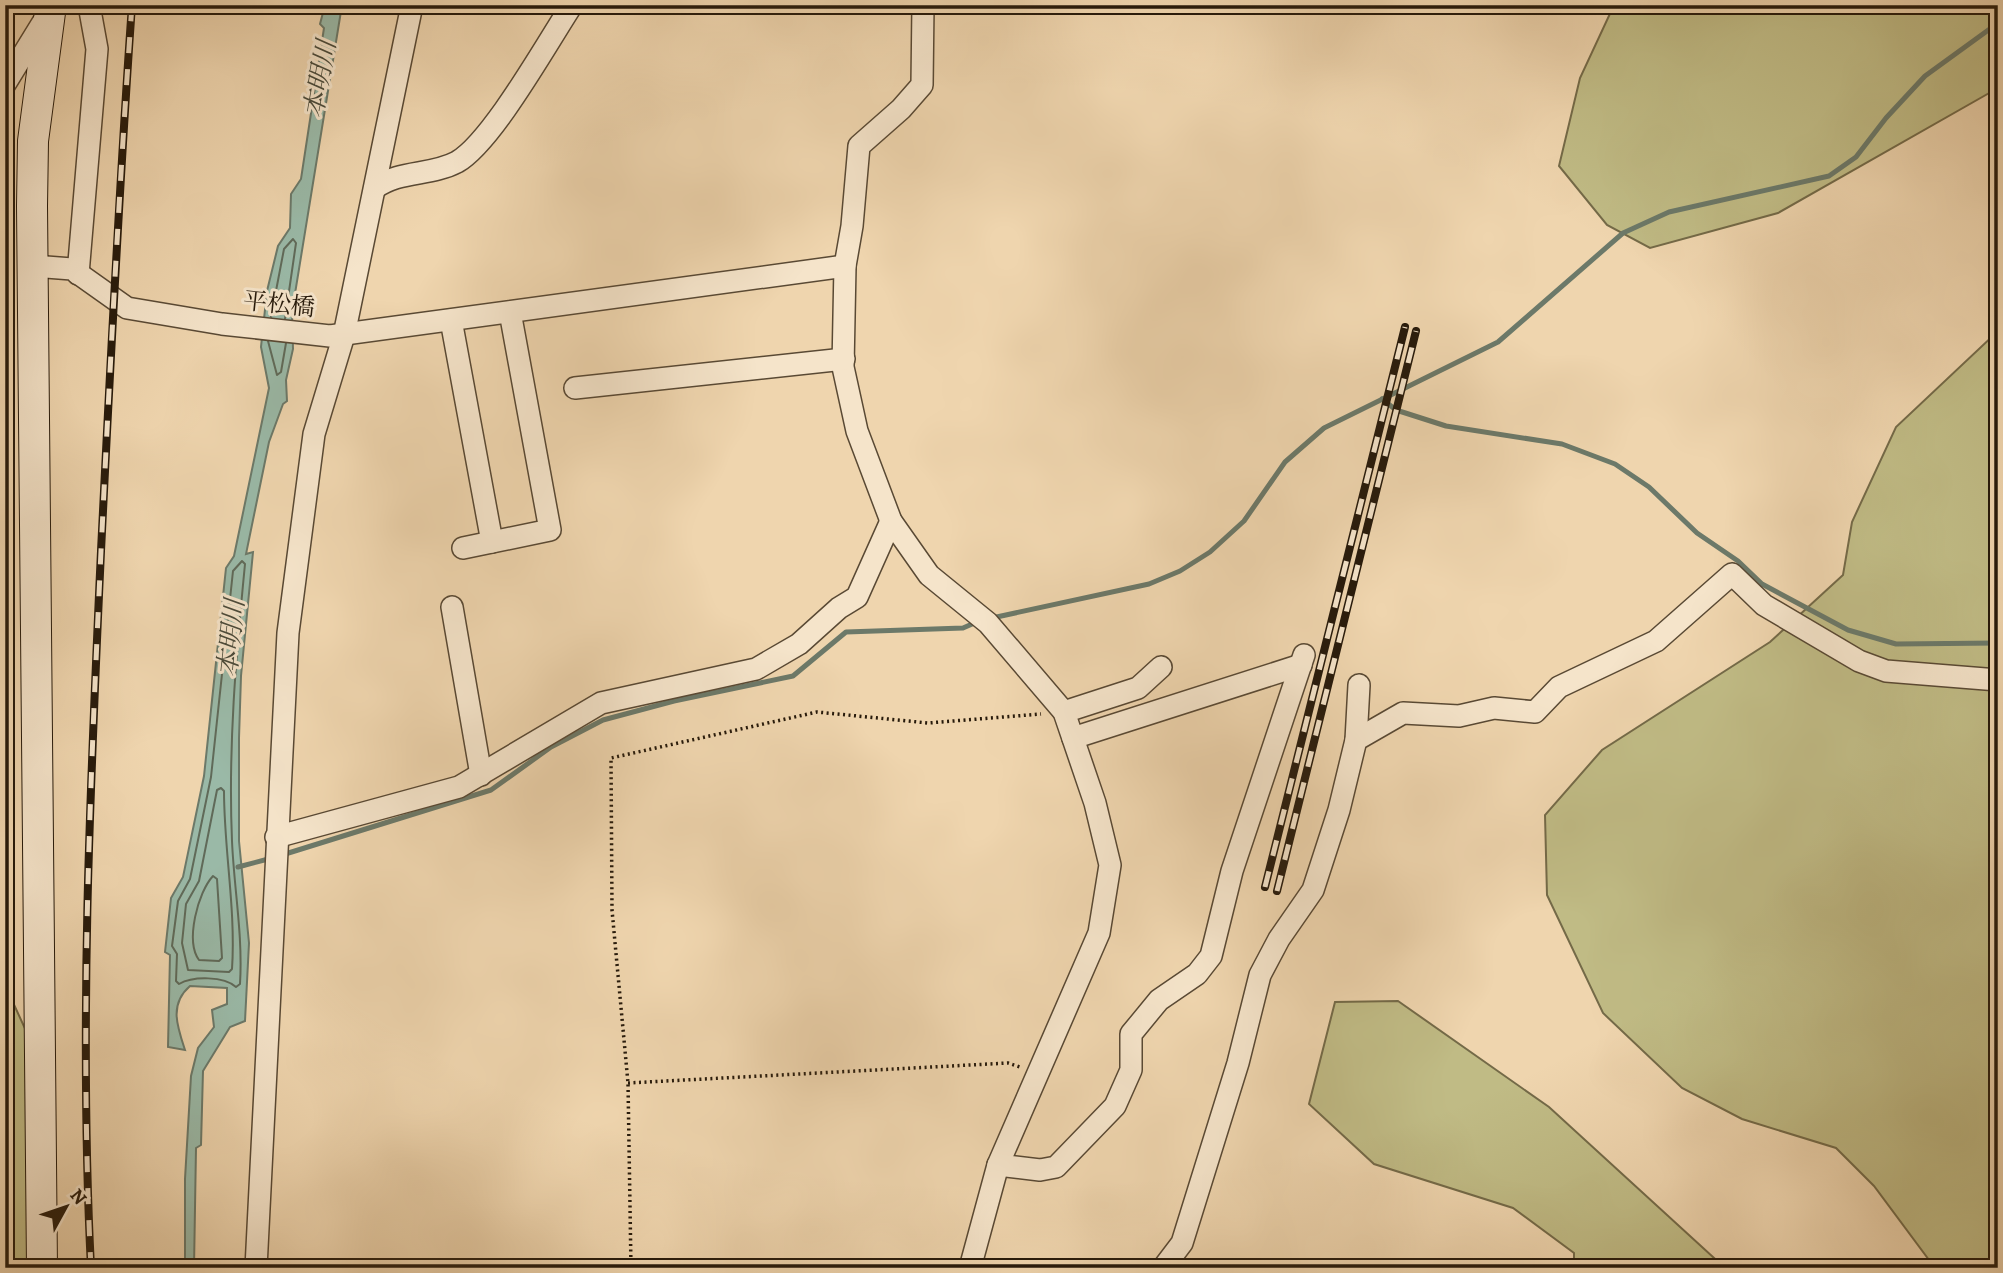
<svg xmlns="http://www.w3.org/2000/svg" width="2003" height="1273" font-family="Alegreya,'Noto Serif JP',serif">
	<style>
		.green { fill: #c0bb85; stroke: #746a48; stroke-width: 2 }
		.water { fill: #9ab9a7; stroke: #6c7969; stroke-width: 2 }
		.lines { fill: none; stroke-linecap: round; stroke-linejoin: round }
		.shore { stroke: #606a59; stroke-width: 2 }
		.stream { stroke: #6c7969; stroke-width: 5 }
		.street-casing { stroke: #594934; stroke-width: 24 }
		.secondary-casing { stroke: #271a0b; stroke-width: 32 }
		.path { stroke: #271a0b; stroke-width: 3.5; stroke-dasharray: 2 3.5; stroke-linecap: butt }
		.street { stroke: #f5e4ca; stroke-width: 21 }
		.secondary { stroke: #f5e4ca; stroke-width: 30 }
		.rail-casing { stroke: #271a0b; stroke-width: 8 }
		.rail { stroke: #f5e4ca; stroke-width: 5; stroke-dasharray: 16; stroke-linecap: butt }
		.labels { text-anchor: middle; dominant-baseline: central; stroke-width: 6; stroke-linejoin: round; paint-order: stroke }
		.street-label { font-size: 24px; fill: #271a0b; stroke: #f5e4ca }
		.water-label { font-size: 26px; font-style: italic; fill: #4a4a3a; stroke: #f5e4ca }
	</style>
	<rect width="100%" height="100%" fill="#efd5ae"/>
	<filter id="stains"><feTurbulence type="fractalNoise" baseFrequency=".00286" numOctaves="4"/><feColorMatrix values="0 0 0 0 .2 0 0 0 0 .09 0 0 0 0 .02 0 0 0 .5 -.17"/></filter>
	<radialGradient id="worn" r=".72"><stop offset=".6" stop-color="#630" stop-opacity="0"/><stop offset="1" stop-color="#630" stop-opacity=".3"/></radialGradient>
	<g class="green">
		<path d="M1614 5H1998V88L1778 213 1650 248 1607 225 1559 166 1580 78Z"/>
		<path d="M1998 331V1268H1935L1874 1186 1836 1148 1742 1119 1682 1088 1603 1013 1547 895 1545 815 1602 750 1770 642 1843 575 1852 522 1896 427Z"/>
		<path d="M5 985 33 1046 37 1268H5Z"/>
		<path d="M1398 1001 1549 1107 1725 1268H1574V1253L1513 1208 1374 1164 1309 1104 1335 1002Z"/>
	</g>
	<path class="water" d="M325 5H342L292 312 293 349 286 380 287 401 283 404 269 442 246 554 253 552 241 676 239 738V841L249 943 245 1021 230 1027 203 1071 201 1145 196 1148 194 1268H185V1179L191 1076 198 1048 214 1027 212 1010 227 1004V988L190 986C169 1004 177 1026 185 1050L168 1047 170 955 165 952 171 898 183 877 204 776 226 568 234 556 269 388 261 347 267 291 278 246 290 228 291 194 301 179 324 28 320 24Z"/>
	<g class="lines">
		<g class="shore">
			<path d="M271 317 284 249 293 239 296 243 285 319"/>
			<path d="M268 341 277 375 281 372 286 343"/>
			<path d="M242 561 245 564C236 656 228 748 232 841 234 889 243 935 240 984L236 987C224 976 193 976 179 984L176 981 177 954 172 946 178 901 190 879 211 777 233 571Z"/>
			<path d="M221 788 224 791C224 850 236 910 232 969L229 972 188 970 182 943 186 904 199 881 217 790Z"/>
			<path d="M213 876 217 879 222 958 219 961 199 960C185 941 198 892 213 876Z"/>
		</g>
		<g class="stream">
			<path d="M1382 399 1396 410 1446 426 1562 444 1615 464 1649 487 1697 533 1738 561 1762 584 1848 630 1896 644 1998 643"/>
			<path d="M992 618 1149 584 1180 571 1210 552 1244 521 1285 462 1324 428 1498 342 1623 233 1669 212 1829 176 1856 157 1886 118 1925 76 1998 23"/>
			<path d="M282 855 491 790 551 747 603 720 674 701 793 676 846 632 963 628 979 621"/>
			<path d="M238 867 272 858"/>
		</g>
		<g class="street-casing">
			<g id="street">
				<path d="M923 5 922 85 901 109 859 146 852 226 845 266 843 367 857 431 891 521 929 575 988 623 1064 712 1095 803 1110 865 1099 933 998 1165 970 1268"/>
				<path d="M5 84 45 19"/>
				<path d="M375 188C399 170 431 176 457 162 492 142 547 43 572 5"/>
				<path d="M33 266 72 269 127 308 222 324 330 336 845 266"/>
				<path d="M78 274 97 49 89 5"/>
				<path d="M451 320 492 542"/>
				<path d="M575 388 844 359"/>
				<path d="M463 548 550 530 510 312"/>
				<path d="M452 607 481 775"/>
				<path d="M1064 712 1138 688 1161 667"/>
				<path d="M1073 738 1301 665"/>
				<path d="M1356 740 1359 685"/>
				<path d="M276 837 459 787 601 703 756 669 799 644 839 608 857 597 891 521"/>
				<path d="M998 1165 1040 1170 1056 1167 1115 1106 1131 1070V1034L1159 1000 1197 974 1211 956 1232 871 1304 655"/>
				<path d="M256 1268 288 633 314 434 344 335 412 5"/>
				<path d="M1163 1268 1182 1243 1238 1063 1260 975 1279 939 1313 890 1339 810 1356 740 1403 713 1459 716 1494 708 1535 712 1559 687 1656 641 1732 574 1764 605 1859 661 1886 671 1998 680"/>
			</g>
		</g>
		<g class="secondary-casing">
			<path id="secondary" d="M42 1268 32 206 33 141 51 5"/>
		</g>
		<g class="path">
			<path d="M628 1083 1008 1063 1020 1067"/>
			<path d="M631 1268 628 1083 612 910 611 758 817 712 928 723 1041 714"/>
		</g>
		<use href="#street" class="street"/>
		<use href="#secondary" class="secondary"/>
		<g class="rail-casing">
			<g id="rail">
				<path d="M1265 887 1405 327"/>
				<path d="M1277 891 1416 331"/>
				<path d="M91 1268C79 1029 90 789 101 551 110 369 119 187 132 5"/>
			</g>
		</g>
		<use href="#rail" class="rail"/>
	</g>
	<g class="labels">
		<g class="street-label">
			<text transform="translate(279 304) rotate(6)">平松橋</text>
		</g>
		<g class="water-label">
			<text transform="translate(320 79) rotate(-80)">本明川</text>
			<text transform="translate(231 638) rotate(-84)">本明川</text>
		</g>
	</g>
	<rect width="2003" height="1273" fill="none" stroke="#efd5ae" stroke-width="28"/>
	<rect x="7" y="7" width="1989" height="1259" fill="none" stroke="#271a0b" stroke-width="3.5"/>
	<rect x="14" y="14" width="1975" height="1245" fill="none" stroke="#271a0b" stroke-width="2"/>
	<g transform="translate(66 1207) rotate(50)" stroke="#f5e4ca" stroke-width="5" paint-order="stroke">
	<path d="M0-5L12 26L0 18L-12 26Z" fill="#271a0b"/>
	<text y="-10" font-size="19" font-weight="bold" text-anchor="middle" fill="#271a0b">N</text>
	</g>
	<rect width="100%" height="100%" filter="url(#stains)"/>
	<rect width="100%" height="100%" fill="url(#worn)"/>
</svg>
